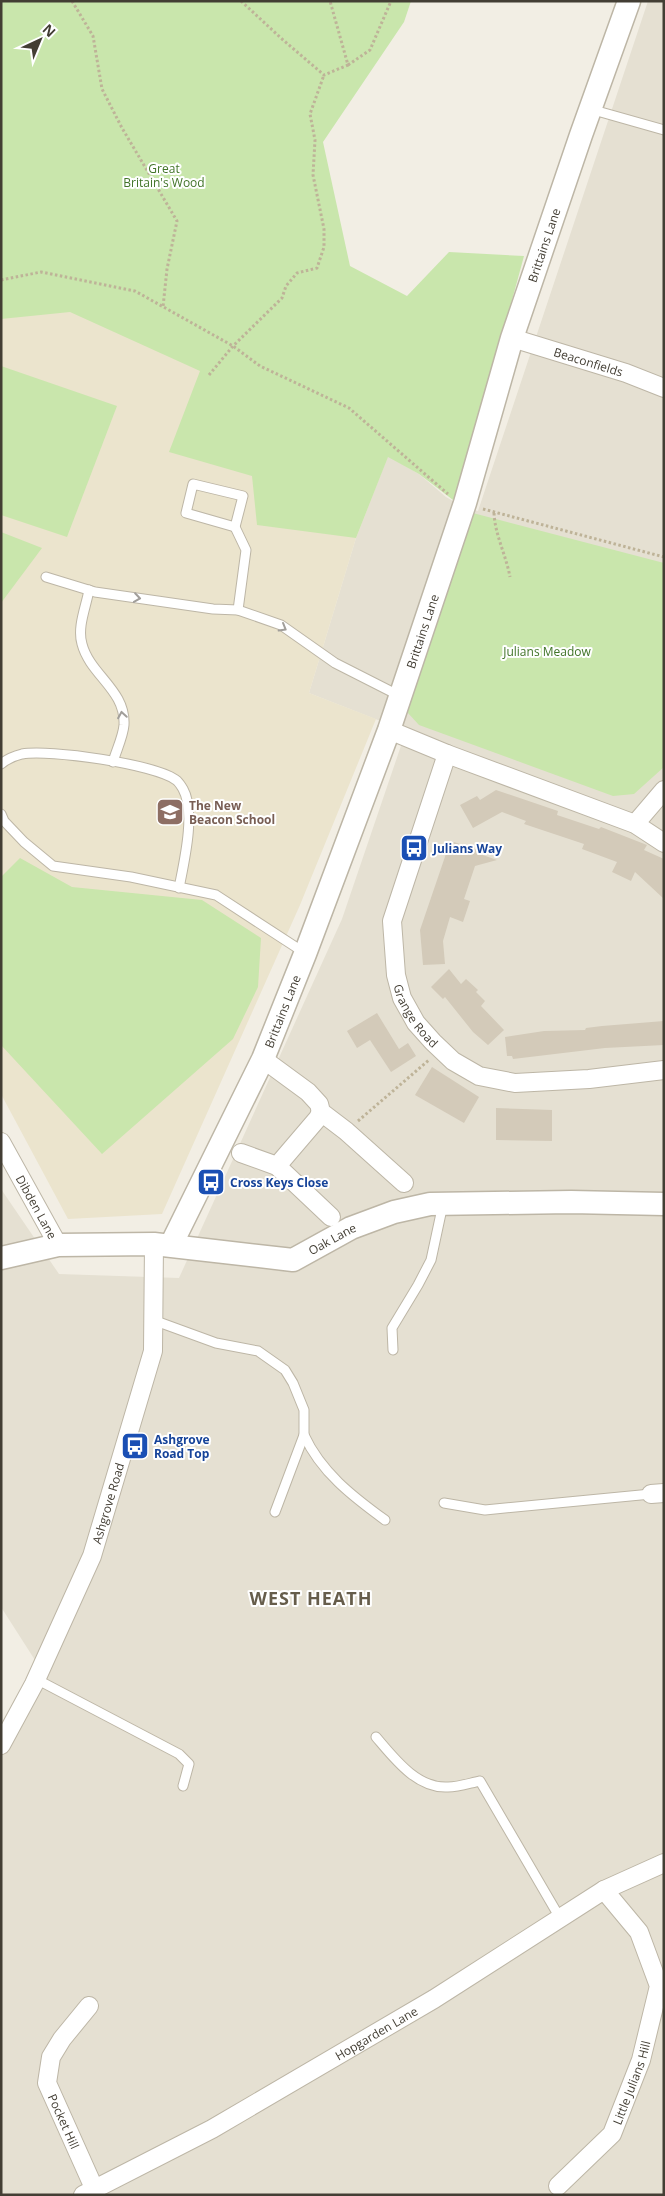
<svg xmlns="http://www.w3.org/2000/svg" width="665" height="2196" font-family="'Open Sans',sans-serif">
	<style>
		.residential { fill: #e5e0d2 }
		.education { fill: #ebe4cd }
		.green { fill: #c9e6ac }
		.building { fill: #d3cab9 }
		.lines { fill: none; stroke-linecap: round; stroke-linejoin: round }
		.service-casing { stroke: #bdb6a6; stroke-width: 11 }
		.minor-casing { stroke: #bdb6a6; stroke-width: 20 }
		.tertiary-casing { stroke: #bdb6a6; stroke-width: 25 }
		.path { stroke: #beb398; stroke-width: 3; stroke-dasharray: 2.5 2.5; stroke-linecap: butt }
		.service { stroke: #fff; stroke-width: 9 }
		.minor { stroke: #fff; stroke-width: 18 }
		.tertiary { stroke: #fff; stroke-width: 22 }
		.oneway { stroke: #a19e9a }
		.labels { text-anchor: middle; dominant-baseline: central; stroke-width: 4; stroke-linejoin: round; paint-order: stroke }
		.park-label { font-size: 12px; fill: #417428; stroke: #fff }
		.street-label { font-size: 12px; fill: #433e34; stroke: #fff }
		.education-label { font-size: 12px; font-weight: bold; fill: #785e54; stroke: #fff; text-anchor: start }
		.transit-label { font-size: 12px; font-weight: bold; fill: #164399; stroke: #fff; text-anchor: start }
		.district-label { font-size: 18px; font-weight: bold; letter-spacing: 1px; fill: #665d4b; stroke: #fff }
	</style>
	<rect width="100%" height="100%" fill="#f2eee4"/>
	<path class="residential" d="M648 1H664V2195H1V1736L49 1682 1 1607V1189L59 1274 179 1278 342 919 406 731 309 693 356 538 388 456 419 474 446 497 465 508 478 511Z"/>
	<path class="education" d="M40 282 388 456 356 538 309 693 376 719 300 905 162 1214 68 1219 1 1094V290Z"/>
	<g class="green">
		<path d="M1 1H411L404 22 323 142 350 266 407 296 449 252 524 256 457 503 419 474 388 457 356 538 257 525 252 476 169 452 200 371 70 312 1 319Z"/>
		<path d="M1 366 117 406 67 537 1 515Z"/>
		<path d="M469 512 664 563V767L634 794 613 796 419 725 407 712Z"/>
		<path d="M1 532 42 548 1 603Z"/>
		<path d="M20 858 72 887 202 900 261 938 258 987 233 1039 102 1154 1 1045V877Z"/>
	</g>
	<g class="building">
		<path d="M496 790 558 811 557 815 599 829 601 827 647 845 644 850 664 859V899L635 872 631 881 612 872 617 862 582 849 584 844 524 824 526 821 502 812 473 828 460 805 477 796 480 800Z"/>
		<path d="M454 842 478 850 477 853 497 860 475 866 464 899 470 901 463 922 450 917 443 941 445 964 423 965 420 930 449 845 453 847Z"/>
		<path d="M449 969 461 984 466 979 478 990 476 992 485 1001 481 1006 504 1030 488 1045 473 1032 445 997 443 999 431 987Z"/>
		<path d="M377 1013 399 1049 408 1043 416 1056 391 1072 370 1040 357 1048 347 1031Z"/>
		<path d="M664 1021V1045L605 1048 513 1059 512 1056H507L505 1037 544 1031 585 1030 586 1028 602 1026Z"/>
		<path d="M432 1067 479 1097 464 1123 415 1095Z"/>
		<path d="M496 1108 552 1110V1141L496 1140Z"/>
	</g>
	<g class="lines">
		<g class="service-casing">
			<g id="service">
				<path d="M590 109 664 130"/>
				<path d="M193 484 243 496 235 527 186 513Z"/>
				<path d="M235 527 246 550 238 610"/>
				<path d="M46 577 95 592 213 609 238 610 281 625 335 663 400 696"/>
				<path d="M89 590C86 607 77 627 82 644 90 675 126 690 124 725 123 737 116 751 113 762"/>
				<path d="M1 764C7 759 14 756 22 754 49 749 154 764 176 780 179 782 181 786 183 789 196 812 184 862 179 888"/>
				<path d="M1 814 4 821 24 842 53 866 131 877 216 895 305 953"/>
				<path d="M153 1320 216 1343 258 1351 285 1370 293 1383 304 1410V1435L275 1512"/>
				<path d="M393 1350 392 1328 418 1285 431 1260 443 1204"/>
				<path d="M304 1435C321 1472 352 1496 385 1520"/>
				<path d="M444 1503 485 1510 651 1494"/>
				<path d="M36 1679 179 1754 189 1764 183 1786"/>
				<path d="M376 1737C394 1758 417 1789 448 1787 459 1787 470 1783 480 1781L560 1918"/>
			</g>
		</g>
		<g class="minor-casing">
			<g id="minor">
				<path id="s1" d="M512 338 626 373 664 388"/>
				<path d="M389 730 447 754 635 824 664 843"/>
				<path id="s2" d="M447 754 392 921 396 975 402 998 416 1023 433 1042 453 1061 479 1076 515 1083 589 1079 664 1070"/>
				<path d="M635 824 664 790"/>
				<path d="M263 1059 308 1092 319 1104 321 1112 346 1131 404 1183"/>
				<path id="s3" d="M1 1142 58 1245"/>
				<path d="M241 1153 277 1166 318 1118 321 1112"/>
				<path d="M277 1166 331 1217"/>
				<path d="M651 1494 664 1493"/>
				<path id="s4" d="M1 1745 34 1684 92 1556 153 1351 154 1244"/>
				<path id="s5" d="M89 2006 62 2039 51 2057 47 2083 94 2188"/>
				<path id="s6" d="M558 2186 612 2134 641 2060 659 1986 639 1932 604 1890"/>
				<path id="s7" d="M83 2195 212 2129 434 1999 604 1890 664 1863"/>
			</g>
		</g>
		<g class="tertiary-casing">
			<g id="tertiary">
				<path id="s8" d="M171 1245 263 1059 305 954 389 730 465 503 512 338 581 135 629 1"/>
				<path id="s9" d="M1 1258 58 1245 154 1244 293 1260 351 1228 394 1212 430 1204 571 1202 664 1204"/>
			</g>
		</g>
		<g class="path">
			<path d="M72 1 93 36 102 89 122 128 177 221 167 269 163 307"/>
			<path d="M241 1 282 39 324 75 348 65 330 1"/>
			<path d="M348 65 370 50 391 1"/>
			<path d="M1 280 41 272 135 291 233 346 260 366 349 408 448 494"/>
			<path d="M209 375 233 346 282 298 286 286 297 273 317 268 324 247V229L313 175 315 140 310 114 324 75"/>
			<path d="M483 509 664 557"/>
			<path d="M494 513C495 535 506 555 510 577"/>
			<path d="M358 1121 429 1060"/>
		</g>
		<use href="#service" class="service"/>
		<use href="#minor" class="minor"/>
		<use href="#tertiary" class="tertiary"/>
	</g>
	<defs><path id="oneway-chevron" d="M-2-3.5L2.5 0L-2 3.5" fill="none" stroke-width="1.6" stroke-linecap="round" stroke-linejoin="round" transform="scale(1.25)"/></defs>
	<g class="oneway">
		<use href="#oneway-chevron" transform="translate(137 598) rotate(8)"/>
		<use href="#oneway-chevron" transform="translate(283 628) rotate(30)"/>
		<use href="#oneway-chevron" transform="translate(122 715) rotate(-99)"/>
	</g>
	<defs>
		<g id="school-square" transform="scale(1.4375)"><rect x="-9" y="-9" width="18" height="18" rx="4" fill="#8d6e63" stroke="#fff"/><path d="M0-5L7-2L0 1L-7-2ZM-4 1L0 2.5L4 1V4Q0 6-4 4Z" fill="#fff"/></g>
		<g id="bus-square" transform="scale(1.4375)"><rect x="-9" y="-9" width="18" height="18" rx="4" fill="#1a4fb4" stroke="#fff"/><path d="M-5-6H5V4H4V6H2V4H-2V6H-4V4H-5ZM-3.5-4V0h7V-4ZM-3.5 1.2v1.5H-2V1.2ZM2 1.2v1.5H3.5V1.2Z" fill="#fff"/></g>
	</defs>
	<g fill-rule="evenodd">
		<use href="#school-square" x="170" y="812"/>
		<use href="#bus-square" x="414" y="848"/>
		<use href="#bus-square" x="211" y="1182"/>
		<use href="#bus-square" x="135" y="1446"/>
	</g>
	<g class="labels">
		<g class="park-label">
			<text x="164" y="168">Great<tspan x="164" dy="14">Britain's Wood</tspan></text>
			<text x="547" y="651">Julians Meadow</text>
		</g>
		<g class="street-label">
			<text stroke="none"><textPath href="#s8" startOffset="1069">Brittains Lane</textPath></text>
			<text stroke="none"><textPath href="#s1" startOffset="80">Beaconfields</textPath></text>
			<text stroke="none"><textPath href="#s8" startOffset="664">Brittains Lane</textPath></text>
			<text stroke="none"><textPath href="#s8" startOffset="259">Brittains Lane</textPath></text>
			<text stroke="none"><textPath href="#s2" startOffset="276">Grange Road</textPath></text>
			<text stroke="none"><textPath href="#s3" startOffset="74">Dibden Lane</textPath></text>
			<text stroke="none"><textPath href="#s9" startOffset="339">Oak Lane</textPath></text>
			<text stroke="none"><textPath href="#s4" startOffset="265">Ashgrove Road</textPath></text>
			<text stroke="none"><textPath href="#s7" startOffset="335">Hopgarden Lane</textPath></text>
			<text stroke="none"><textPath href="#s6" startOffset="130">Little Julians Hill</textPath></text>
			<text stroke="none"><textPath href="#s5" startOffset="132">Pocket Hill</textPath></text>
		</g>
		<g class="education-label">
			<text x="189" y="805">The New<tspan x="189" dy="14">Beacon School</tspan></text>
		</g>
		<g class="transit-label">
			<text x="433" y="848">Julians Way</text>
			<text x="230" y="1182">Cross Keys Close</text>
			<text x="154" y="1439">Ashgrove<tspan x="154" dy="14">Road Top</tspan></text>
		</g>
		<g class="district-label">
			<text x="311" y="1598">WEST HEATH</text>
		</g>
	</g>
	<rect width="665" height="2196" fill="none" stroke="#433e34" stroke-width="5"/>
	<g transform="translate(40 40) rotate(44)" stroke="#ffffff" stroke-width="4" paint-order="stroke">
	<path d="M0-4L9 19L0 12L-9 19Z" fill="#433e34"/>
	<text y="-8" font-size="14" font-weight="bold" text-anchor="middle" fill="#433e34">N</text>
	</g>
</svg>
